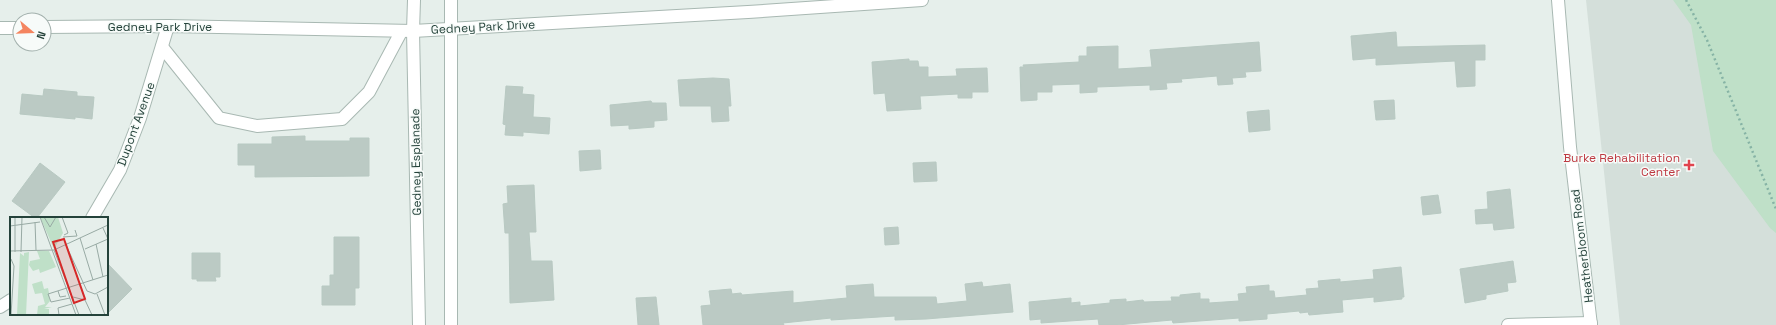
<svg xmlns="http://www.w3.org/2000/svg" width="1776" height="325" font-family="'Space Grotesk',sans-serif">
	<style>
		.built { fill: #d4dfda }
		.green { fill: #bfe0c8 }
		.building { fill: #bbcac4; stroke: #b8c9c2 }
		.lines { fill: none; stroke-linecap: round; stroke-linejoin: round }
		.minor-casing { stroke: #a8b8b2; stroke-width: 14 }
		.path { stroke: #86b3a5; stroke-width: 2.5; stroke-dasharray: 2 3; stroke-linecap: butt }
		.minor { stroke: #fff; stroke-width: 12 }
		.health-dot { fill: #e0444e; stroke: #f7fbf9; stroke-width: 1.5 }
		.labels { text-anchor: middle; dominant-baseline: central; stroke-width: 3; stroke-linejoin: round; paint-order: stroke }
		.street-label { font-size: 12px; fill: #24423a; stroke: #f7fbf9 }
		.health-label { font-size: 12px; fill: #be3a42; stroke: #f7fbf9; text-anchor: end }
		.inset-road { fill: none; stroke: #98aaa4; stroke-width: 1 }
		.view { fill: #d62828; fill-opacity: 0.15; stroke: #d62828; stroke-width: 2 }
		.inset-edge { fill: none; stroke: #24423a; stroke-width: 2 }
	</style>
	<rect width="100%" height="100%" fill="#e6efeb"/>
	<path class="built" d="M1586 0H1776V325H1620Z"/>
	<path class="green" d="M1673 0H1776V233L1770 228 1713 151 1691 25Z"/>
	<g class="building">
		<path d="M1396 32 1397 47 1485 45V60H1475V86L1457 87 1455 61 1376 65V58L1353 60 1351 36Z"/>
		<path d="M1259 42 1261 71 1245 72 1246 77 1232 78 1233 84 1218 85 1217 76 1181 79 1182 82 1166 83 1167 89 1150 90V85L1097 87V92L1080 93V84L1052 85V92H1037V100L1021 101 1020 67H1024L1023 65 1079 62V56H1087V47L1118 46V69L1152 67 1150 50Z"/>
		<path d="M909 59V61H918L919 67H928V77L957 76 956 69 987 68 988 92H972V98H958V94L920 96 921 109 887 111 885 93 874 94 872 62Z"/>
		<path d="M713 78 729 79 731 106H728L729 121 712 122 711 106H680L678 80Z"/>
		<path d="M506 86 523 87 522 94 534 95 533 117 550 118 549 134 523 132V136L505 135 506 125 503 124Z"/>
		<path d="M44 89 77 92V96L94 97 92 119 75 117V119L20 114 22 94 43 96Z"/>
		<path d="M1394 100 1395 119 1376 120 1374 101Z"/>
		<path d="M651 101 652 103H666L667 120 654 121V127L629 129V125L611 126 610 105Z"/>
		<path d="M1269 110 1270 130 1249 132 1247 112Z"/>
		<path d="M305 136V141H350V138H369V176L255 177V165H238V144H272V137Z"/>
		<path d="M600 150 601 169 580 171 579 151Z"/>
		<path d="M936 162 937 181 914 182 913 163Z"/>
		<path d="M40 163 65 182 37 218H35L12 201Z"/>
		<path d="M534 185 536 232H529L531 261H552L554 300 510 303 509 233H505L503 204 508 203 507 186Z"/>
		<path d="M1510 189 1514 228 1494 230 1493 223 1476 224 1475 210 1488 209 1487 192Z"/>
		<path d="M1438 195 1441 213 1423 215 1421 197Z"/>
		<path d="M898 227 899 244 885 245 884 228Z"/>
		<path d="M334 237H359V288H355V305H322V286H330V275H334Z"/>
		<path d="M192 253H220V277H215L216 281H197V279H192Z"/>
		<path d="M1513 261 1516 282 1507 283 1508 291 1486 295V299L1465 303 1460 269Z"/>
		<path d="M107 263 132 289 107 314Z"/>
		<path d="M1401 267 1404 297H1402V299L1374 302V297L1342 300 1343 312 1309 315 1308 312 1300 313 1299 311 1267 314V319L1239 321V318L1173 323 1172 320 1117 325H1099L1098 319 1041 323V319L1030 320 1029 302 1071 298V303L1080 302V306L1110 303V300L1126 299V302L1143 300 1144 302 1172 301 1171 297H1180V295L1200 293V299H1209V303L1239 301 1238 294 1247 293 1246 287 1269 285V291H1274L1275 298 1307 295 1306 289 1319 288 1318 281 1340 279V282L1374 279 1373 270Z"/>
		<path d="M982 282 983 287 1010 284 1013 312 926 319 895 320V316L831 320V318L783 323 784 325H703L701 306 711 305 709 291 731 289 732 294 741 293 742 295 793 291V303L847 298 846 286 873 284 874 297H936L937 304 967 301 965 284Z"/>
		<path d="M656 297 659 325H638L636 298Z"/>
	</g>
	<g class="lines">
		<g class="minor-casing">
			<g id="minor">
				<path d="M414 0 413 31 419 325"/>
				<path d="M451 0V325"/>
				<path d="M1558 0 1570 147 1591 325"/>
				<path d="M44 27 168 26 413 31 748 12 922 0"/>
				<path d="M0 28H20"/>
				<path d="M162 47 219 118 257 126 342 119 369 92 401 32"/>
				<path d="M92 218 120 170 140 118 168 26"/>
				<path d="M0 307 11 300"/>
				<path d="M1508 325 1591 323"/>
			</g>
		</g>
		<path class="path" d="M1686 0 1707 40 1776 209"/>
		<use href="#minor" class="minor"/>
	</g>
	<path class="health-dot" d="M1687 159h4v4h4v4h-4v4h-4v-4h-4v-4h4z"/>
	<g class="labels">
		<g class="street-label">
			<text x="160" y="27">Gedney Park Drive</text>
			<text transform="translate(483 27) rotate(-3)">Gedney Park Drive</text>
			<text transform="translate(136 124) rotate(-70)">Dupont Avenue</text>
			<text transform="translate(416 162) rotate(-91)">Gedney Esplanade</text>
			<text transform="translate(1582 246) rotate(-97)">Heatherbloom Road</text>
		</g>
		<g class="health-label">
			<text x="1680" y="158">Burke Rehabilitation<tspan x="1680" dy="14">Center</tspan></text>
		</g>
	</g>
	<g transform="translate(10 217)">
		<rect width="98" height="98" fill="#e6efeb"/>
		<path d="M30 0H48L53 16 44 32ZM27 34H39L46 50 30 56 29 52 23 54 19 48 20 44 30 42ZM19 35 16 98H7L10 36 14 39V36ZM32 64 34 72 38 71 39 76 40 84 35 90H42L34 92H39V97L27 98 28 89 35 87 32 76 25 77 22 67Z" fill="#bfe0c8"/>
		<path class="inset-road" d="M5 0V35M30 0 66 98M34 0 40 10 46 0M52 0 58 16 54 18M25 5 26 33M0 9 30 5M93 11 98 22M53 20 67 19 65 13M70 21 83 63M86 27 93 60M56 28 77 74 85 77 98 70M75 32 98 22M44 33 69 98M0 34 44 33 98 8M11 35 12 0M48 74 50 80 56 79M87 77 95 98M63 80 75 83 82 98M60 81 41 85 38 77 98 58M1 98 4 49 1 42M49 98 48 91 62 87"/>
		<path class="view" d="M54 22 75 82 64 86 43 25Z"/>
		<rect width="98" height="98" class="inset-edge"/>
	</g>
	<g transform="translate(32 32) rotate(109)"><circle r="19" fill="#f7fbf9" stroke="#a3b1ad"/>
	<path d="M0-3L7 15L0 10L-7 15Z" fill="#f4845f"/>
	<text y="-6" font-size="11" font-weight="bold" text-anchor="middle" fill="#24423a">N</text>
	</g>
</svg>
